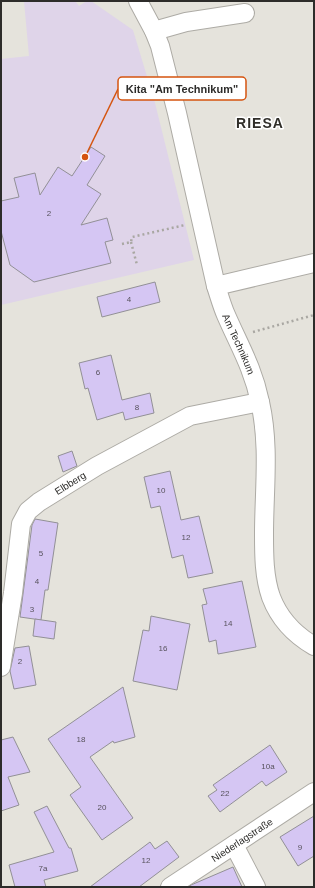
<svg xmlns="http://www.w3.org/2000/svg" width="315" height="888" font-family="Arial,sans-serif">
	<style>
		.education { fill: #dfd4e9 }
		.building { fill: #d5c6f3; stroke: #929096 }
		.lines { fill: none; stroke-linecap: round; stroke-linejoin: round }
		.minor-casing { stroke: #adaba5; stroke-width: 20 }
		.path { stroke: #a9a7a2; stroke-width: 2.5; stroke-dasharray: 2 3; stroke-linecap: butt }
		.minor { stroke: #fff; stroke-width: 18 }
		.labels { text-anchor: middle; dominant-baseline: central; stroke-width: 3; stroke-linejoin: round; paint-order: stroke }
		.number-label { font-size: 8px; fill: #57525c }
		.street-label { font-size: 10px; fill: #2d2c2a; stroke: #fff }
		.district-label { font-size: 14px; font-weight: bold; letter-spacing: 1px; fill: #302e29; stroke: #fff }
		.leader { fill: none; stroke: #d5540f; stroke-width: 1.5 }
		.callout-dot { fill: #d5540f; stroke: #fff; stroke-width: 1.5 }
		.callout { fill: #fff; stroke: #d5540f; stroke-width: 1.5 }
		.callout-label { font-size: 11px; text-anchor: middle; font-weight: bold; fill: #2d2c2a }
	</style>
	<rect width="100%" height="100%" fill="#e5e3dc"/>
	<path class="education" d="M24 1H75L79 6 87 1H91L133 30 155 103 194 260 1 305V59L29 56Z"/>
	<g class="building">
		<path d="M91 147 105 156 87 185 101 194 81 225 107 218 113 240 105 242 111 263 34 282 10 265 1 231V201L19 197 14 178 35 173 40 195 58 167 72 176Z"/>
		<path d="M155 282 160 302 102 317 97 297Z"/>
		<path d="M111 355 122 400 150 393 154 413 125 420 123 412 97 420 88 388 85 389 79 363Z"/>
		<path d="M72 451 77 466 63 472 58 456Z"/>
		<path d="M170 471 181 520 199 516 213 573 188 578 183 555 172 558 160 506 151 508 144 477Z"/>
		<path d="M35 519 58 523 48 590H45L41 620 20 617 32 525Z"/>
		<path d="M242 581 256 647 218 654 216 640 209 642 202 605 207 604 203 589Z"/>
		<path d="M151 616 190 624 177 690 133 681 143 630 149 631Z"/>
		<path d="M35 619 56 622 54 639 33 636Z"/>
		<path d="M29 646 36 685 14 689 10 671 15 648Z"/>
		<path d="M123 687 135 737 114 743 113 741 90 757 133 818 102 840 70 795 81 787 48 739Z"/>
		<path d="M13 737 30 772 8 777 19 805 1 811V740Z"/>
		<path d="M270 745 287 772 266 786 262 781 220 812 208 796 217 790 213 785Z"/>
		<path d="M47 806 69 848H71L78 871 44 880 46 887H15L9 865 54 852 34 812Z"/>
		<path d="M314 816V856L298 866 280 837Z"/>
		<path d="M167 841 179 857 139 887H90L150 842 155 849Z"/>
		<path d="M233 867 242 887H189L191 885Z"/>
	</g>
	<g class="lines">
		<g class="minor-casing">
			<g id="minor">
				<path id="s1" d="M138 1 154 31 160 46 177 113 216 286C219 295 222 306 226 315 239 345 253 368 260 402 270 446 264 490 264 534 264 555 264 577 271 597 279 618 295 635 314 646"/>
				<path d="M154 31 186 22 245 13"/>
				<path d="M216 286 314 263"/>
				<path id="s2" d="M1 667 13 593 21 524 28 511 39 502 97 466 190 416 260 402"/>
				<path d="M234 845 256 887"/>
				<path id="s3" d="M170 887 314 792"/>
			</g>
		</g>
		<g class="path">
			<path d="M131 242 137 265"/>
			<path d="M122 244 131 242 132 237 185 225"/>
			<path d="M253 332 314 315"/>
		</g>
		<use href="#minor" class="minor"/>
	</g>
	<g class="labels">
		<g class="number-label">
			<text x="49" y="213">2</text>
			<text x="129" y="299">4</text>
			<text x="98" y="372">6</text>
			<text x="137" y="407">8</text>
			<text x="161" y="490">10</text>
			<text x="186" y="537">12</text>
			<text x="41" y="553">5</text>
			<text x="37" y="581">4</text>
			<text x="32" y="609">3</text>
			<text x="228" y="623">14</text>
			<text x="163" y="648">16</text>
			<text x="20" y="661">2</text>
			<text x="81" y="739">18</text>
			<text x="268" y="766">10a</text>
			<text x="225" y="793">22</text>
			<text x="102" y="807">20</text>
			<text x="300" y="847">9</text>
			<text x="146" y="860">12</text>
			<text x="43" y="868">7a</text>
		</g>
		<g class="street-label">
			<text stroke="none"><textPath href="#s1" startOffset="359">Am Technikum</textPath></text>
			<text stroke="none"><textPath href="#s2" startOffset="210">Elbberg</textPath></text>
			<text stroke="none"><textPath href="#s3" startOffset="86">Niederlagstraße</textPath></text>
		</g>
		<g class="district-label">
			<text x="260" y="123">RIESA</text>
		</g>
	</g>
	<path class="leader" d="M85 157L118 89"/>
	<circle class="callout-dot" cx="85" cy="157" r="4"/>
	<rect class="callout" x="118" y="77" width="128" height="23" rx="4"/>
	<g class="callout-label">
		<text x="182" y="93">Kita "Am Technikum"</text>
	</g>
	<rect width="315" height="888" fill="none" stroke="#2d2c2a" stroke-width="4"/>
</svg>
